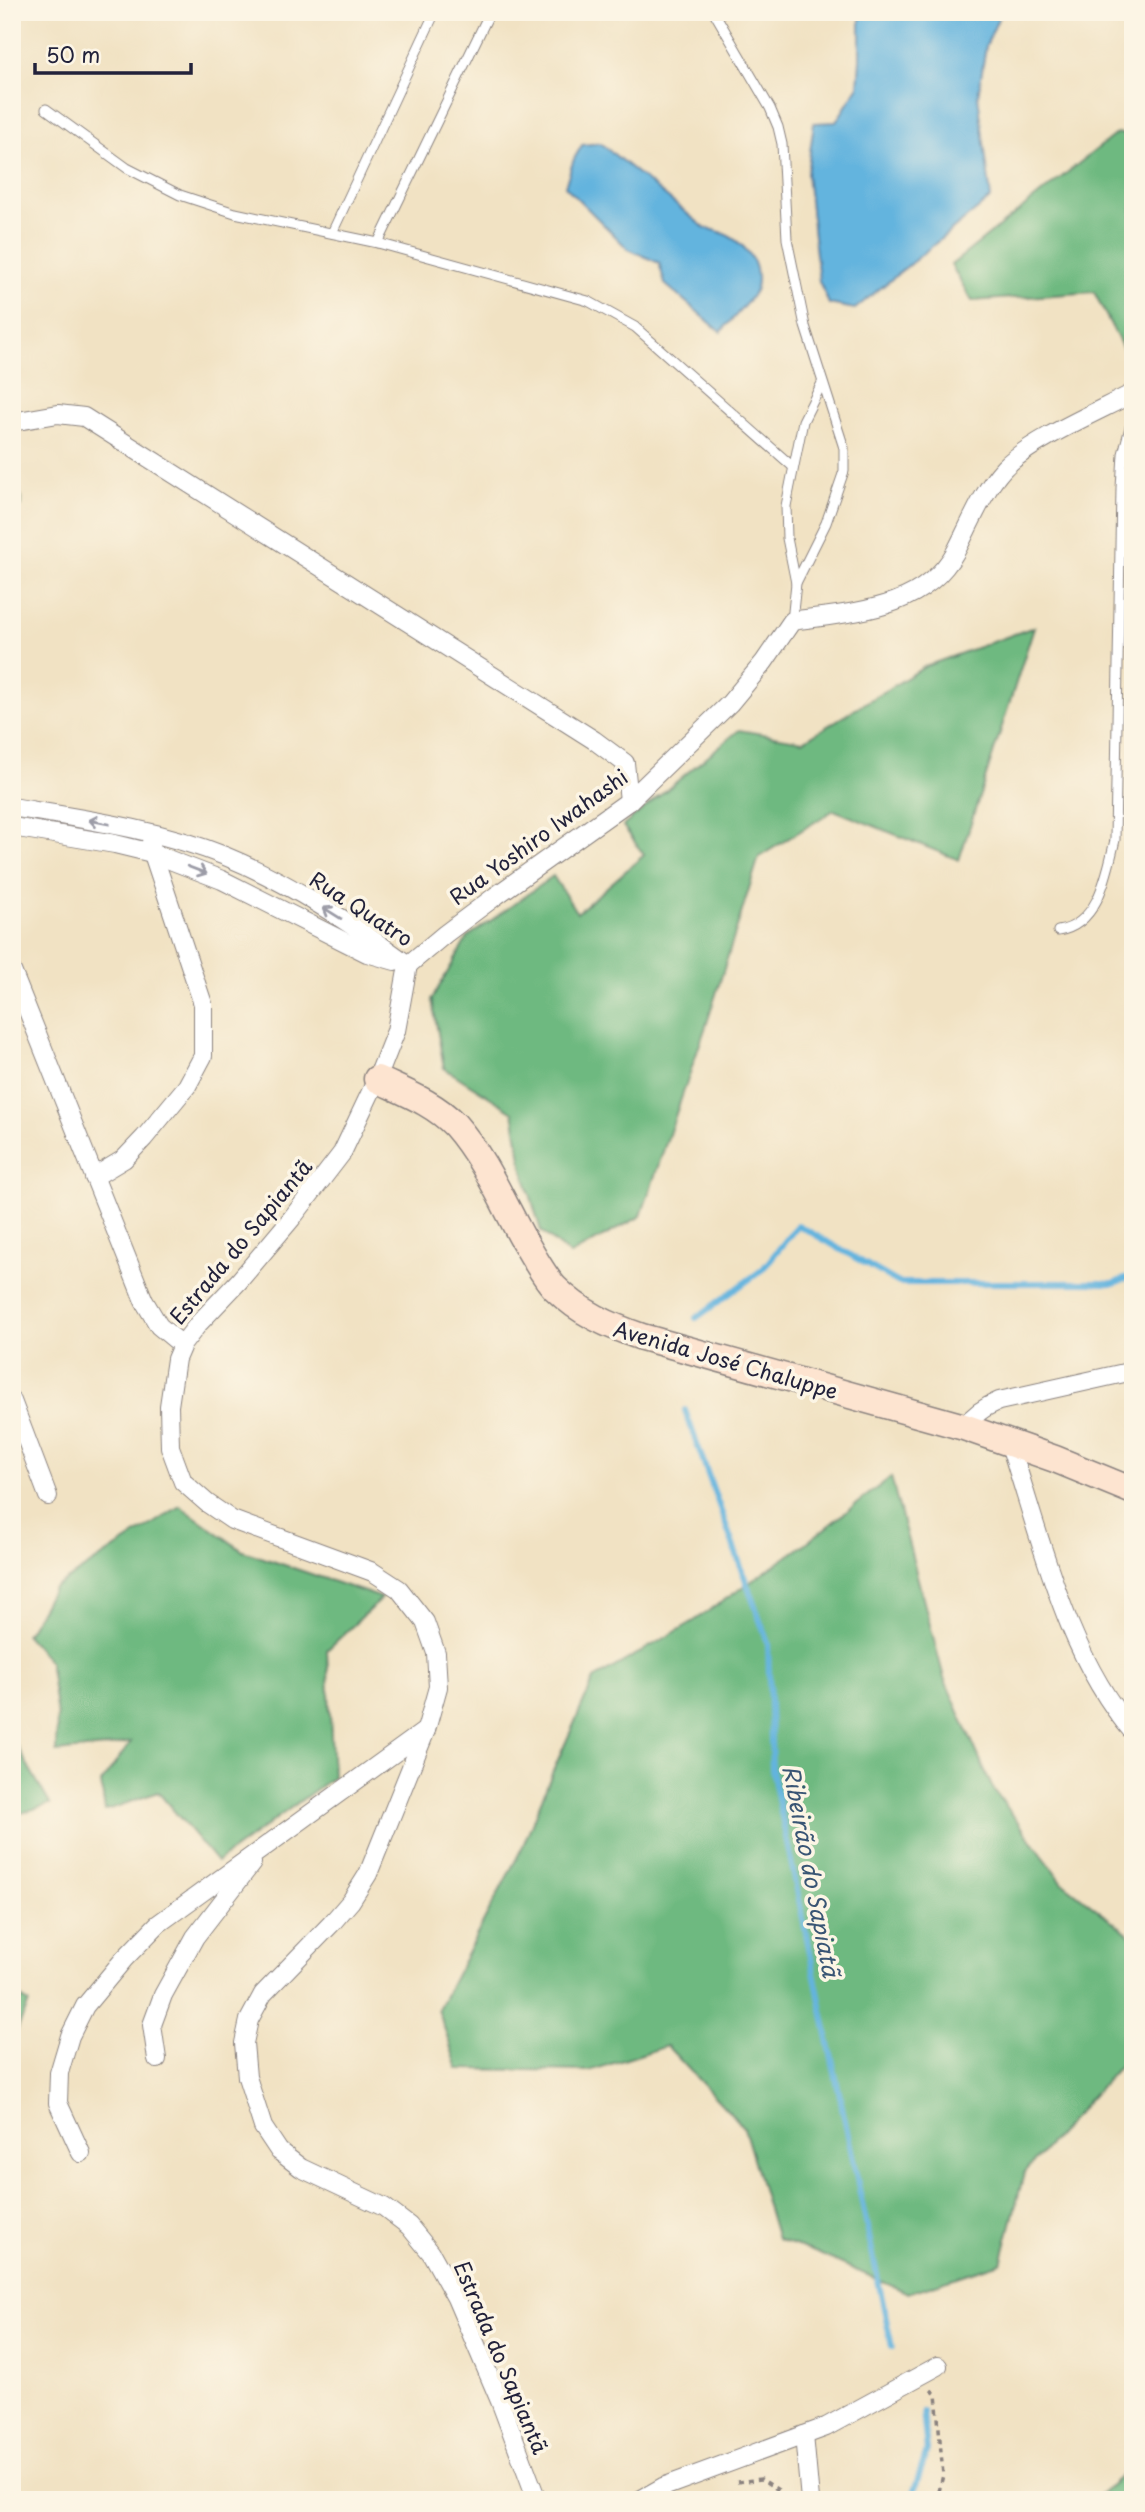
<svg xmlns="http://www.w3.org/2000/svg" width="1145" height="2512" font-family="'Playpen Sans',sans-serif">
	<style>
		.green { fill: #89d998; stroke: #567e6a; stroke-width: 2 }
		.forest { fill: #6eb980; stroke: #486e5e; stroke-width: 2 }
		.water { fill: #63b4de; stroke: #426b8c; stroke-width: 2 }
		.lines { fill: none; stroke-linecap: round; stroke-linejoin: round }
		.stream { stroke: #63b4de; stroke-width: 6 }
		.lane-casing { stroke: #8a827f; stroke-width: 11 }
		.street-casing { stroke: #8a827f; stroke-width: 20 }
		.secondary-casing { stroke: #8a827f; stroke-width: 29 }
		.path { stroke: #8a827f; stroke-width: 3.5; stroke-dasharray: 5 5; stroke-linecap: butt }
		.lane { stroke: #fff; stroke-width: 9 }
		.street { stroke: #fff; stroke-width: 18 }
		.secondary { stroke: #fde4d0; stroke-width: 26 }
		.oneway { stroke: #9c9ca7 }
		.labels { text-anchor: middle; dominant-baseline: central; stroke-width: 7; stroke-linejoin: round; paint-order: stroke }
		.street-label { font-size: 21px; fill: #22223b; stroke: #fcf5e5 }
		.water-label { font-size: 23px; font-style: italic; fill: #395574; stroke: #fcf5e5 }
	</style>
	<rect width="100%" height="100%" fill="#fcf5e5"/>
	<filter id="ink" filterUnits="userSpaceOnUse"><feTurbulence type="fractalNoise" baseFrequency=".0143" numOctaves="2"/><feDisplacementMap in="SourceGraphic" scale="14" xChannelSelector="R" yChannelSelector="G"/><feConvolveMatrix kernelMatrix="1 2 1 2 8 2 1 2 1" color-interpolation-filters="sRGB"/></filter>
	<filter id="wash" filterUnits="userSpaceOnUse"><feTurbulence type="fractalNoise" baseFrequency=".00686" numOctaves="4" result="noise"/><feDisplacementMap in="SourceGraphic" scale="28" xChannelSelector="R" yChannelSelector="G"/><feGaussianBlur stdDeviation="1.57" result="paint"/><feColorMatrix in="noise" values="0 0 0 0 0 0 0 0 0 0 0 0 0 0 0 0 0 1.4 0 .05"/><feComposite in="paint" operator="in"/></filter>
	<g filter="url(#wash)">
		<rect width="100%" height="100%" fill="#f1e2c3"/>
		<path class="green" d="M12 450 22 506 12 508Z"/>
		<g class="forest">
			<path d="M1117 133 1133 137 1132 366 1094 292 972 301 951 265Z"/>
			<path d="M1034 627 959 860 834 810 759 857 706 1026 641 1216 570 1255 541 1231 523 1170 513 1112 444 1068 432 999 468 937 553 876 577 913 644 855 623 826 739 730 803 741 926 666Z"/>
			<path d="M891 1477 944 1678 992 1787 1063 1883 1133 1937V2050L1024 2173 1001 2263 908 2293 817 2253 777 2239 744 2128 667 2046 589 2071 458 2069 438 2009 522 1848 553 1771 594 1679 694 1621 801 1547Z"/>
			<path d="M180 1506 243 1551 382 1598 327 1650 333 1777 217 1862 158 1792 105 1811 101 1783 131 1742 106 1747 56 1752 57 1715 49 1661 26 1635 53 1589Z"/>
			<path d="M12 1738 50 1804 12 1816Z"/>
			<path d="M12 1992 29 2003 12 2041Z"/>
			<path d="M1133 2466V2500H1093Z"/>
		</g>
		<g class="water">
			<path d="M860 12H1001L986 46 978 96 991 198 855 309 829 304 819 281 807 174 814 123 836 122 858 87 860 59Z"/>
			<path d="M600 143 705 228C734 233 763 255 756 288 753 299 729 322 721 332L665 284 659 263 628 249 565 186 574 159 582 145Z"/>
		</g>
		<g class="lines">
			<g class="stream">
				<path d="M696 1318 762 1270 798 1225 899 1283H1114L1133 1276"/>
				<path d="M685 1410 768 1643 772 1770 892 2347"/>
				<path d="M911 2500 927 2451 923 2411"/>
			</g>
		</g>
	</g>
	<g filter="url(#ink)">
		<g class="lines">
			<g class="lane-casing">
				<g id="lane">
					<path d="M714 12 770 108 778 127 782 144 787 239 805 326 844 448V471L826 523 796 583 792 621"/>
					<path d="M46 109 127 168 180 195 235 213 378 243 588 301 635 327 792 466"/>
					<path d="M332 233 435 12"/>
					<path d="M378 243 490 12"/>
					<path d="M796 583 787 538 786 506 803 421 822 383"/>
					<path d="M1058 931C1099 925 1107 873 1115 840L1121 488 1123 454 1133 416"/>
				</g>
			</g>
			<g class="street-casing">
				<g id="street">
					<path d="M12 422 58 414 84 417 594 740 625 763 629 801"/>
					<path d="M12 807C84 819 158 829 225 856 291 883 351 923 408 965"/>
					<path d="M12 827 115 844 152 853 222 880 367 953 395 961"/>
					<path d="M408 965 396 1031 377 1079 342 1153 292 1218 239 1281 199 1323 182 1345 176 1359 169 1406 170 1447 183 1482 207 1503 232 1520 373 1572 399 1589 425 1622 436 1653 438 1687 426 1730 368 1874 351 1901 331 1924 263 1994 249 2020 244 2043 247 2077 263 2127 279 2151 301 2168 384 2207 409 2226 431 2253 456 2298 500 2401 537 2500"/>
					<path d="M408 965 445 934 497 895 629 801 730 703 764 662 792 621C852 612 923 611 956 551 971 523 982 492 1004 468 1031 440 1097 412 1133 393"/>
					<path d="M12 971 144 1301 159 1326 182 1345"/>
					<path d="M94 1177 124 1159 144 1138 187 1086 203 1056V1004L150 845"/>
					<path d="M12 1401 48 1496"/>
					<path d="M964 1427C974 1414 984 1407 999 1401L1133 1371"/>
					<path d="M1009 1442C1041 1538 1066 1655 1133 1732"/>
					<path d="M157 2059 152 2025 163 1995 195 1937 252 1863"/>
					<path d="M81 2153 58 2103 59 2073 70 2036 85 2006 124 1959 158 1924 426 1730"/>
					<path d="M804 2435 810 2500"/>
					<path d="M640 2500 663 2487 826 2427 938 2366"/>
				</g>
			</g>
			<g class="secondary-casing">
				<path id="secondary" d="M377 1079C404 1092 434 1103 455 1125 484 1158 502 1201 523 1239 533 1255 542 1274 555 1288 580 1313 610 1326 642 1337L964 1427 1055 1459 1133 1491"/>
			</g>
			<g class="path">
				<path d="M931 2390 936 2394 943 2475 937 2500"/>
				<path d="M737 2482 761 2479 780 2491 782 2500"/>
			</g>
			<use href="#lane" class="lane"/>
			<use href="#street" class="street"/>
			<use href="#secondary" class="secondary"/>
		</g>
		<defs><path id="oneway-shaft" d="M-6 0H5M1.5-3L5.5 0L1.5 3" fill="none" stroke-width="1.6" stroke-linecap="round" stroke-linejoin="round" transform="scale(1.75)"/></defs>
		<g class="oneway">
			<use href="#oneway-shaft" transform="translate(99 822) rotate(-169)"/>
			<use href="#oneway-shaft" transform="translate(197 870) rotate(21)"/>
			<use href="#oneway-shaft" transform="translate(332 913) rotate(-148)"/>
		</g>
	</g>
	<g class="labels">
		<g class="street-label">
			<text transform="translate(538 836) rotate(-36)">Rua Yoshiro Iwahashi</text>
			<text transform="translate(362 908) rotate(33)">Rua Quatro</text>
			<text transform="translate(240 1241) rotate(-50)">Estrada do Sapiantã</text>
			<text transform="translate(726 1359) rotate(16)">Avenida José Chaluppe</text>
			<text transform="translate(502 2357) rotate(67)">Estrada do Sapiantã</text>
		</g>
		<g class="water-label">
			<text transform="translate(812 1871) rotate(79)">Ribeirão do Sapiatã</text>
		</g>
	</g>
	<rect width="1145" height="2512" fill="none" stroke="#fcf5e5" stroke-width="42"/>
	<path d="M35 63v10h156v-10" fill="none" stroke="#22223b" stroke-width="3.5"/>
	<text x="46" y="63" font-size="21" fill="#22223b" stroke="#fcf5e5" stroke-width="5" paint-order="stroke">50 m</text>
</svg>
